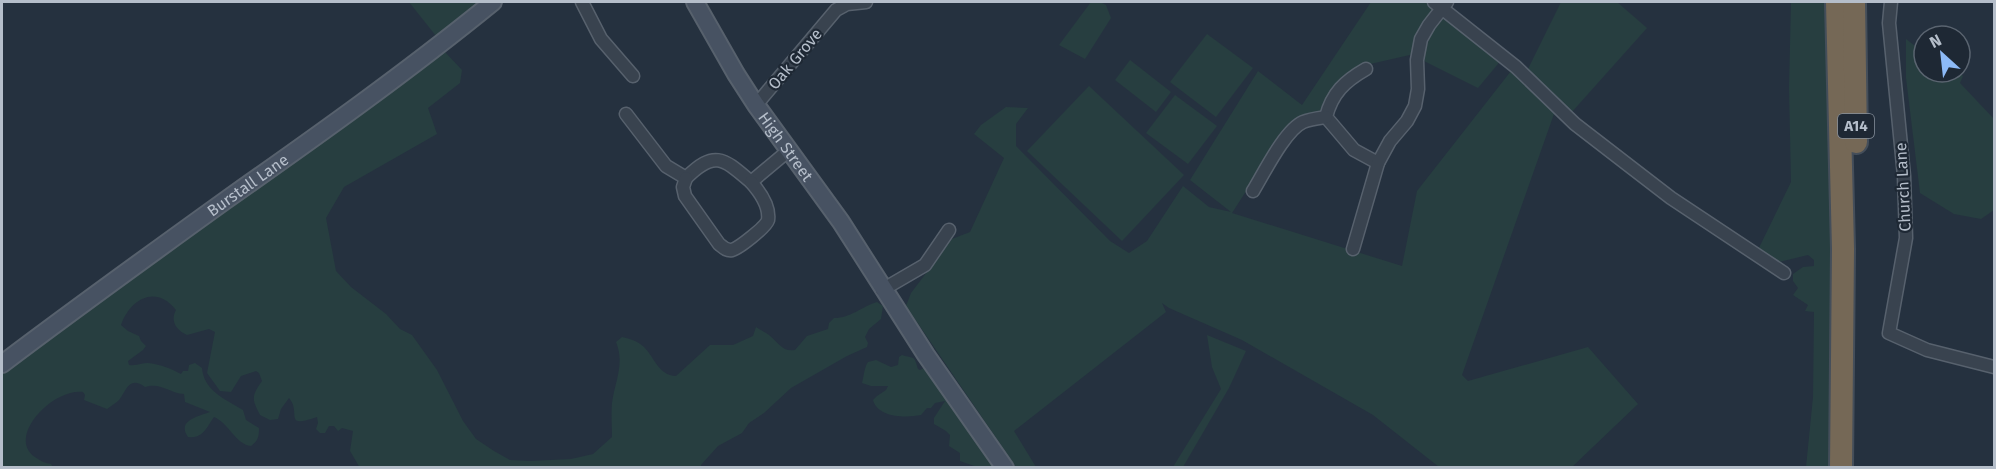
<svg xmlns="http://www.w3.org/2000/svg" width="1996" height="469" font-family="'Fira Sans',sans-serif">
	<style>
		.green { fill: #273e40 }
		.lines { fill: none; stroke-linecap: round; stroke-linejoin: round }
		.street-casing { stroke: #57616d; stroke-width: 15 }
		.secondary-casing { stroke: #57616d; stroke-width: 20 }
		.highway-casing { stroke: #444e5a; stroke-width: 26 }
		.street { stroke: #39434f; stroke-width: 12 }
		.secondary { stroke: #475262; stroke-width: 16 }
		.highway { stroke: #756856; stroke-width: 22 }
		.labels { text-anchor: middle; dominant-baseline: central; stroke-width: 4.5; stroke-linejoin: round; paint-order: stroke }
		.shield { fill: #1e2834; stroke: #88919d; stroke-width: 1.5 }
		.shield-label { font-size: 15px; font-weight: bold; fill: #b5beca }
		.street-label { font-size: 16px; fill: #b5beca; stroke: #1e2834 }
	</style>
	<rect width="100%" height="100%" fill="#25313f"/>
	<g class="green">
		<path d="M409 2H486L440 41Z"/>
		<path d="M1091 2H1100L1106 5 1111 18 1085 59 1059 45Z"/>
		<path d="M1371 2H1426L1433 7 1434 10 1414 54 1366 65 1322 111 1281 137 1232 213 1402 266 1417 191 1511 71 1555 111 1462 375 1468 381 1588 347 1638 404 1572 467H1439L1373 415 1242 340 1169 308 1162 303 1166 312 1014 431 1036 467H1016L906 306 911 293 952 239 970 232 1004 158 974 134 981 125 1006 107 1028 108 1016 124V146L1110 241 1129 253 1147 241 1183 186 1209 207 1231 212 1190 180 1258 71 1302 105Z"/>
		<path d="M1561 2H1617L1647 28 1571 113 1527 71Z"/>
		<path d="M1791 2H1831L1836 467H1806L1813 397 1814 312 1805 311 1808 305 1793 295 1798 288 1793 281V274L1803 267 1814 266V260L1808 255 1767 265 1756 254 1791 182 1789 88Z"/>
		<path d="M1446 18 1502 59 1478 88 1424 61C1426 46 1431 24 1446 18Z"/>
		<path d="M1207 34 1253 68 1216 117 1170 82Z"/>
		<path d="M1906 39 1924 53V72H1958L1963 76 1960 83 1994 119V210L1981 219 1954 214 1920 193 1906 78Z"/>
		<path d="M445 52 462 70 460 83 428 108 437 134 344 187 326 218 336 271 351 287 386 314 400 329 412 335 437 370 463 421 476 439 494 451 510 460 530 461 571 459 593 454 612 437C612 426 611 414 612 403 615 381 625 364 616 342L622 337C630 339 638 341 644 347 655 358 658 375 676 376L710 345H733L753 336 756 327C760 330 765 332 769 335 779 343 782 352 795 350L807 336 828 329 829 323 834 318C851 318 861 307 877 302L883 306 881 319 869 329 865 337 868 343 867 347 847 356 791 388 764 413 749 423 742 433 718 446 701 465V467L360 468 350 451 353 431 342 428 338 431 334 426H329L325 433H320L316 429 318 423 317 417C282 429 302 413 289 398L281 409 278 419 270 420 260 415C252 400 251 396 262 381L259 373 256 371 241 376 231 392 220 391 207 373 215 332 209 329 187 335C176 330 170 321 176 310 156 284 130 299 121 325L128 331 139 336 141 341 146 346 143 350 128 361 129 365C137 366 142 363 148 363 159 364 172 369 181 374L183 371H188L189 365 195 363 202 368C204 391 225 399 243 410L246 420 259 428C259 437 258 441 251 446 235 444 229 423 214 417 207 427 203 439 188 437 176 420 200 416 210 412L185 402 184 394C169 393 161 382 145 387 129 375 126 391 119 400 116 403 111 406 107 409L84 400 85 395 83 392C51 388 3 441 38 459 43 462 45 463 51 464L53 467 2 468V364L376 94Z"/>
		<path d="M1130 60 1171 92 1156 112 1115 80Z"/>
		<path d="M1089 86 1184 175 1122 241 1027 151Z"/>
		<path d="M1175 95 1217 126 1188 164 1146 133Z"/>
		<path d="M1207 335 1246 351 1229 388 1183 467H1173L1221 389 1212 367Z"/>
		<path d="M902 355C915 359 914 355 918 369L920 370 924 368V362L1005 467H977L960 461V453L949 446 950 435 946 431 934 424V418L945 401 935 403 931 408H927L921 415C906 418 878 418 873 400L877 396 886 390 888 386H871L862 383C864 376 864 368 868 362L876 360 891 367 898 365 899 357Z"/>
	</g>
	<g class="lines">
		<g class="street-casing">
			<g id="street">
				<path d="M582 2 601 39 633 76"/>
				<path d="M1434 2 1516 67 1575 124 1632 168 1671 198 1784 273"/>
				<path d="M1891 2 1889 23 1904 176 1906 238 1889 333 1927 350 1994 367"/>
				<path d="M1366 69C1345 81 1332 93 1326 117L1354 150 1378 163"/>
				<path d="M756 105 836 10 847 4 866 2"/>
				<path d="M626 114 666 166 686 178C715 149 724 159 751 182L788 151"/>
				<path d="M686 178 683 187 685 196 719 244C723 247 726 251 732 250 739 248 766 227 768 220 770 206 759 191 751 182"/>
				<path d="M1253 191C1264 173 1285 130 1303 122 1310 119 1319 118 1326 117"/>
				<path d="M1353 249 1378 163 1390 141 1407 121 1415 106 1418 89 1417 60 1421 39 1429 25 1447 2"/>
				<path d="M882 290 925 265 949 230"/>
			</g>
		</g>
		<g class="secondary-casing">
			<g id="secondary">
				<path id="s1" d="M695 2 736 74 756 105 841 222 926 355 1005 468"/>
				<path id="s2" d="M2 364C76 308 151 254 226 200 317 136 407 72 493 2"/>
			</g>
		</g>
		<g class="highway-casing">
			<g id="highway">
				<path d="M1837 2 1843 249 1841 468"/>
				<path d="M1854 2 1856 142"/>
			</g>
		</g>
		<use href="#street" class="street"/>
		<use href="#secondary" class="secondary"/>
		<use href="#highway" class="highway"/>
	</g>
	<g class="labels">
		<rect class="shield" x="1838" y="114" width="36" height="24" rx="4.5"/>
		<g class="shield-label">
			<text x="1856" y="126">A14</text>
		</g>
		<g class="street-label">
			<text transform="translate(795 59) rotate(-50)">Oak Grove</text>
			<text stroke="none"><textPath href="#s1" startOffset="171">High Street</textPath></text>
			<text stroke="none"><textPath href="#s2" startOffset="304">Burstall Lane</textPath></text>
			<text transform="translate(1903 187) rotate(-93)">Church Lane</text>
		</g>
	</g>
	<rect width="1996" height="469" fill="none" stroke="#b5beca" stroke-width="6"/>
	<g transform="translate(1942 54) rotate(333)"><circle r="28" fill="#1e2834" stroke="#5a6470" stroke-width="1.5"/>
	<path d="M0-4.5L10 22L0 15L-10 22Z" fill="#8dbaf7"/>
	<text y="-9" font-size="16" font-weight="bold" text-anchor="middle" fill="#b5beca">N</text>
	</g>
</svg>
